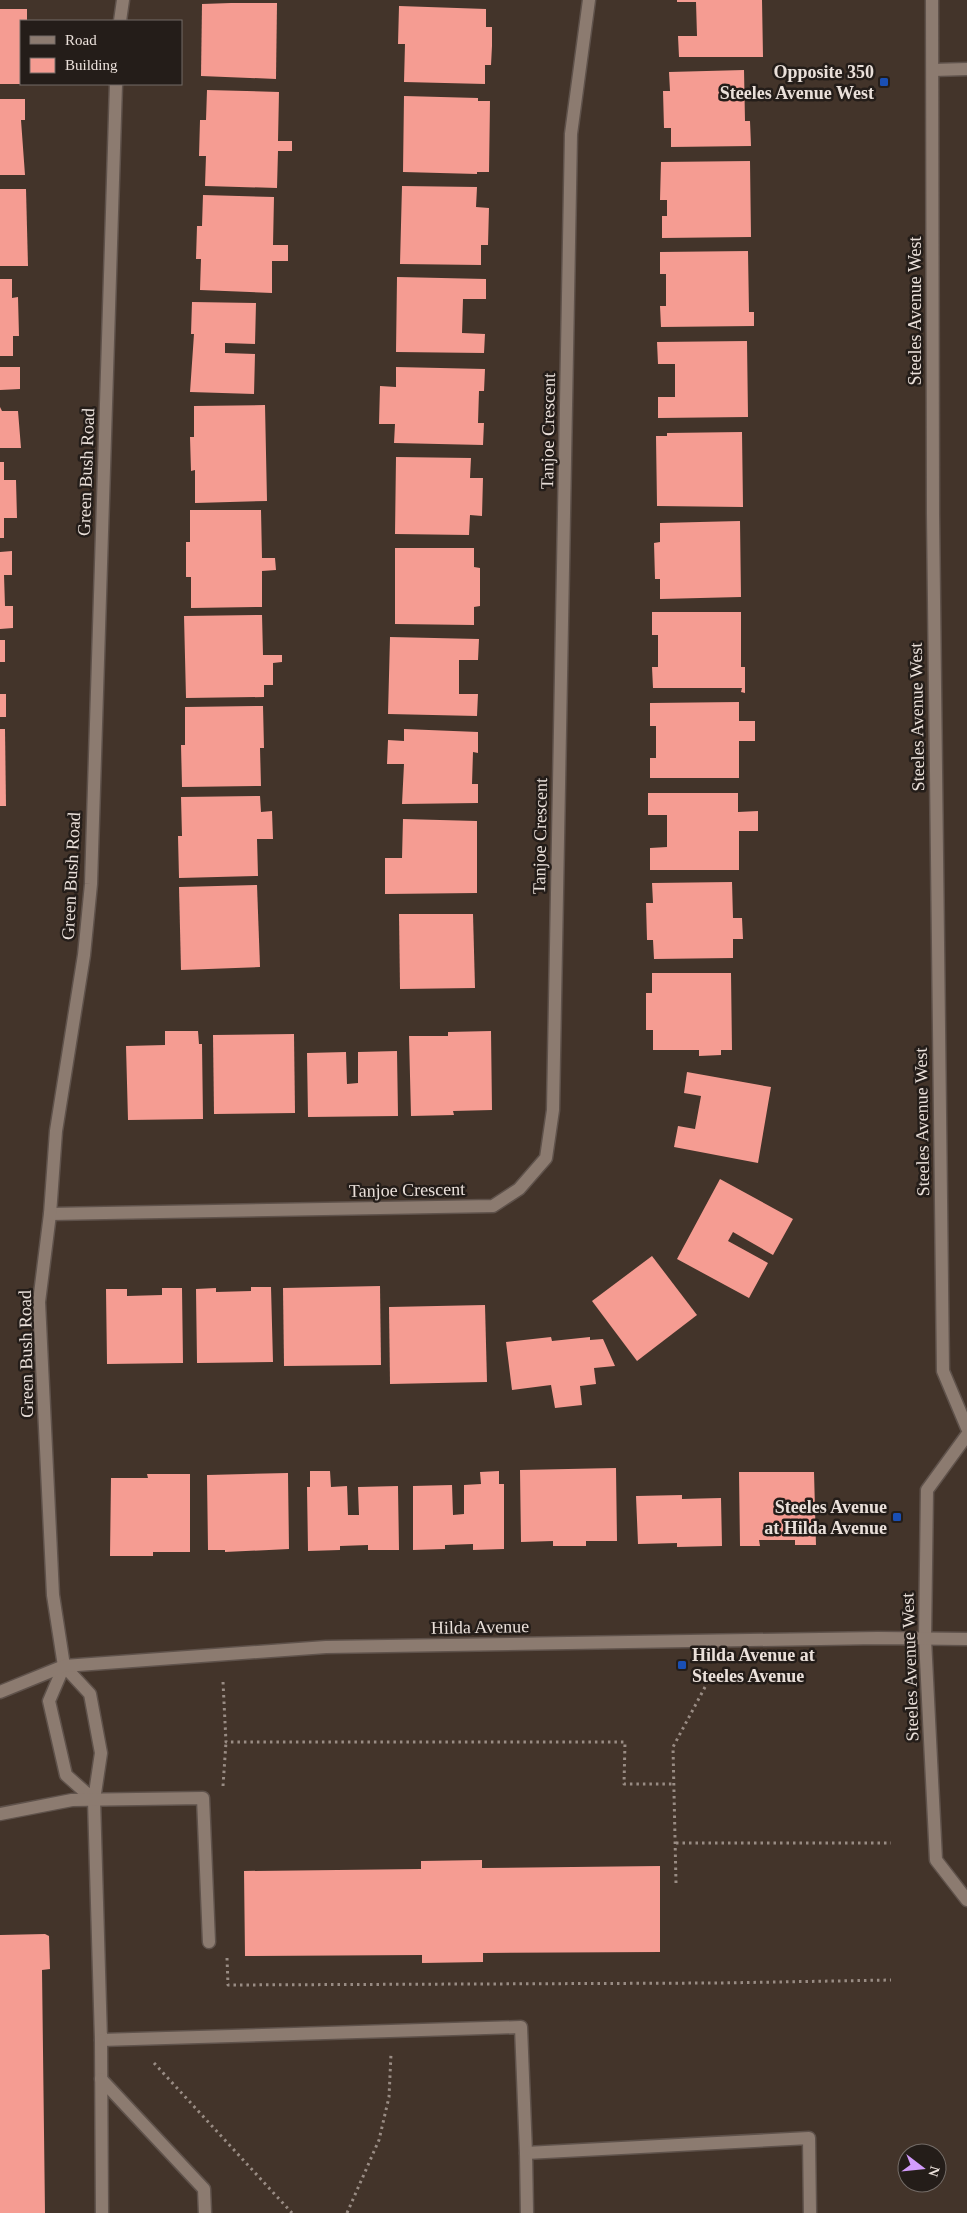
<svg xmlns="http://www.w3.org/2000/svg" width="967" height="2213" font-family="'Times New Roman',serif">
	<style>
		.building { fill: #f59c92 }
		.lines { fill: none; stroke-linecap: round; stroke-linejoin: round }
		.lane-casing { stroke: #5f524b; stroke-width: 15 }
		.street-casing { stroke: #5f524b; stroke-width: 15 }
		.secondary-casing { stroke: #5f524b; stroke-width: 15 }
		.path { stroke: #998c84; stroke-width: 3; stroke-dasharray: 2.5 4; stroke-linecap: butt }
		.lane { stroke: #8c7b70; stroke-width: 12 }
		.street { stroke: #8c7b70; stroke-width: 12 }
		.secondary { stroke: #8c7b70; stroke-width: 12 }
		.transit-dot { fill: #1a4fb4; stroke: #241d19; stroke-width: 2 }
		.labels { text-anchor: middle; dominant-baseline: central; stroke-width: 5; stroke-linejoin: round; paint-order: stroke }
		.poi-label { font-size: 18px; font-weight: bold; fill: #eae0da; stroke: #241d19; text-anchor: end }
		.street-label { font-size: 18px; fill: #eae0da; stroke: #241d19 }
	</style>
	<rect width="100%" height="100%" fill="#43342a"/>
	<g class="building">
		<path d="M677 0H762L763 57H679L678 36H697L696 2H677Z"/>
		<path d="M231 3H277L276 79 201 76 202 4Z"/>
		<path d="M399 6 486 9V27H492V46L491 65H485V84L404 82 405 44H398Z"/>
		<path d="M0 9H27V21H21V84H0Z"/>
		<path d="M744 70 745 121H750L751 146 671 147V128H664L663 91H670L669 72Z"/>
		<path d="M207 90 279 92 278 141H292V151H278L277 188 205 186 206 156H199L200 120H206Z"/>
		<path d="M404 96 478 98V101H490L489 172H477V174L403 172Z"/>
		<path d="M0 99H25V120H21L25 175H0Z"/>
		<path d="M750 161 751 237 662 238V216H667V200H660L661 162Z"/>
		<path d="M402 186 477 187 476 207 489 208 488 245H481V265L400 264Z"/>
		<path d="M0 189H26L28 266H0Z"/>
		<path d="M203 195 274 197 273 245H288V261H272V293L200 290 201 259H196L197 226H202Z"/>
		<path d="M748 251 749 312H754V326L661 327 660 306H666V274H660V252Z"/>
		<path d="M397 277 486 279V299H463L462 333 485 334 484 353 396 352Z"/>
		<path d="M0 279H12V298L18 297 19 336H13V356H0Z"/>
		<path d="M192 302 256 303 255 344 225 343V353L255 354 254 394 190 392 194 334H191Z"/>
		<path d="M747 341 748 417 658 418V397H675V364H658L657 342Z"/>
		<path d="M0 367H20V389L0 390Z"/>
		<path d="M396 367 485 369 484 391H479L478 423H484L483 445 394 443 395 424H379L380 386 396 387Z"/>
		<path d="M265 405 267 501 195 503V470L191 471 190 437H194V406Z"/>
		<path d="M0 407 2 411H18L21 448H0Z"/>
		<path d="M742 432 743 507 657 506 656 436H667V433Z"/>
		<path d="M396 457 471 458 470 478H483L482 516 470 515 469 535 395 534Z"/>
		<path d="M0 462H4V480H16L17 518H4V538H0Z"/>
		<path d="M190 510H261L262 558H275L276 570 262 571V607L191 608V577H186V542H190Z"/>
		<path d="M740 521 741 597 660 599V579H655L654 543 660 542V523Z"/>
		<path d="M395 548H474V567L480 568V606L474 607V625L395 624Z"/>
		<path d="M12 551V575H4L5 606H13V628L0 629V552Z"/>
		<path d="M652 612H741V667H745V693L741 692 742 688H653L652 667H658V635H652Z"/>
		<path d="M262 615 263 655H282V662L273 663V685H264V697L186 698 184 616Z"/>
		<path d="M390 637 479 639 478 660H459V694H478L477 716 388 714Z"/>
		<rect x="0" y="640" width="5" height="22"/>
		<rect x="0" y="694" width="6" height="23"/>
		<path d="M739 702V721H755V741H739V778H650V758H656V726H650V703Z"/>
		<path d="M263 706 264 748H260L261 786 182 787 181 745H185V707Z"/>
		<path d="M0 729H5L6 806H0Z"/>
		<path d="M404 729 478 732V753L473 752 472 784H478V803L402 804 404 764H387L388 740 404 741Z"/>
		<path d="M648 793H738V812L758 811V831H739V870H650V848L667 847V815H648Z"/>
		<path d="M260 796 261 812 272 811 273 839H257L258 876 179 878 178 836H182L181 797Z"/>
		<path d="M403 819 477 821V893L385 894V858H402Z"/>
		<path d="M732 882 733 918H742L743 939H733V958L654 959 653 940H647L646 903H653L652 883Z"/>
		<path d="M257 885 260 967 181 970 179 887Z"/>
		<path d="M399 914H473L475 988 400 989Z"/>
		<path d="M652 973H731L732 1050H721V1055L699 1056V1050H653V1030H646V993H652Z"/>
		<path d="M165 1031H198L199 1044H202L203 1119 128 1120 126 1046 165 1045Z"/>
		<path d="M491 1031 492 1110 453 1111 454 1115 411 1116 409 1036H448V1032Z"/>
		<path d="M294 1034 295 1113 214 1114 213 1035Z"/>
		<path d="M397 1051 398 1116 308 1117 307 1053 346 1052 347 1084 358 1083V1052Z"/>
		<path d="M687 1072 771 1087 758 1163 674 1147 678 1126 695 1129 701 1096 684 1093Z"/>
		<path d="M720 1179 793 1219 773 1255 733 1232 728 1241 768 1263 749 1298 677 1259Z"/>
		<path d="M652 1256 697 1315 637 1361 592 1301Z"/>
		<path d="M380 1286 381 1365 284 1366 283 1288Z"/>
		<path d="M251 1287H271L273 1362 197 1363 196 1289 216 1288V1292L251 1291Z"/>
		<path d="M162 1288H182L183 1363 107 1364 106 1289H127V1296L162 1295Z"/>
		<path d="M485 1305 487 1382 390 1384 389 1307Z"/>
		<path d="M551 1337 552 1341 590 1337V1340L603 1339 615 1366 594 1368 596 1384 580 1386 582 1405 555 1408 551 1385 512 1390 506 1342Z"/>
		<path d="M616 1468 617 1541H586V1546H553V1541L521 1542 520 1470Z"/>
		<path d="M310 1471H330L331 1487 347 1486 348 1515H359L358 1487 398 1486 399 1550H368V1545L340 1546V1550L308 1551 307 1487H310Z"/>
		<path d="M499 1471V1484H504V1549L473 1550V1544L445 1545V1549L413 1550V1486L452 1485 453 1515 464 1514V1485L481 1484 480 1472Z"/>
		<path d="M739 1472H814L816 1545H795V1540H759L760 1546H740Z"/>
		<path d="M288 1473 289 1549 225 1552V1550H208L207 1475Z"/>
		<path d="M147 1474H190V1552H153V1556H110L111 1478H148Z"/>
		<path d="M682 1495V1499L721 1498 722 1546 677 1547V1543L638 1544 636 1496Z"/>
		<path d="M482 1860V1868L660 1866V1952L483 1953V1962L422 1963V1955L245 1956 244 1871 421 1869V1861Z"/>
		<path d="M45 1934 49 1936 50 1969 42 1970 45 2213H0V1935Z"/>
	</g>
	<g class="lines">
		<g class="lane-casing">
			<g id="lane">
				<path d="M933 70 967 69"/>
				<path d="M94 1800 66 1775 49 1701 64 1666 90 1694 101 1753 94 1800 101 2040 521 2027 526 2153"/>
				<path d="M0 1814 72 1800 203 1798 209 1942"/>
				<path d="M101 2040 102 2213"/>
				<path d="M101 2079 204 2189 205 2213"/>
				<path d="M527 2213 526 2153 809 2138 810 2213"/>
			</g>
		</g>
		<g class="street-casing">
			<g id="street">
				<path d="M120 21 123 0"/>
				<path d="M50 1214 493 1206 519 1189 546 1158 553 1110 571 134 589 0"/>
				<path d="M64 1666 53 1595 39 1302 50 1214 56 1131 84 955 91 884 116 84"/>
			</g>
		</g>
		<g class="secondary-casing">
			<g id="secondary">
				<path d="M932 0 933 514 943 1371 967 1428"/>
				<path d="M967 1435 927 1490 925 1639 936 1860 967 1900"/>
				<path d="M0 1692 64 1666 326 1647 878 1638 967 1639"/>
			</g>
		</g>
		<g class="path">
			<path d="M223 1682 226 1742H625L624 1784H674"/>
			<path d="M223 1786 226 1742"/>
			<path d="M676 1843H891"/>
			<path d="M676 1883 673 1747 712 1674"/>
			<path d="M227 1958 228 1985 719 1983 891 1980"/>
			<path d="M154 2063 292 2213"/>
			<path d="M347 2213 379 2140 389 2097 391 2054"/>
		</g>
		<use href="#lane" class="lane"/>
		<use href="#street" class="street"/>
		<use href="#secondary" class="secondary"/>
	</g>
	<g class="transit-dot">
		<rect x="879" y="77" width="10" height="10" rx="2.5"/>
		<rect x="892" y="1512" width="10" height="10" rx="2.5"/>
		<rect x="677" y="1660" width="10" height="10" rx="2.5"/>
	</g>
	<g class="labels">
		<g class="poi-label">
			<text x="874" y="72">Opposite 350<tspan x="874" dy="21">Steeles Avenue West</tspan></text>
			<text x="887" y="1507">Steeles Avenue<tspan x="887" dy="21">at Hilda Avenue</tspan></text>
			<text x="692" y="1655" text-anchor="start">Hilda Avenue at<tspan x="692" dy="21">Steeles Avenue</tspan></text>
		</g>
		<g class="street-label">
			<text transform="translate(915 311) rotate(-90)">Steeles Avenue West</text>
			<text transform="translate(548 431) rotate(-89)">Tanjoe Crescent</text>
			<text transform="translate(86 472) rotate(-88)">Green Bush Road</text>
			<text transform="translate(917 717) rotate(-91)">Steeles Avenue West</text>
			<text transform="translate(540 836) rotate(-89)">Tanjoe Crescent</text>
			<text transform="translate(71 876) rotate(-87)">Green Bush Road</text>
			<text transform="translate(922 1122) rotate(-91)">Steeles Avenue West</text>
			<text transform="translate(407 1190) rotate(-1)">Tanjoe Crescent</text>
			<text transform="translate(26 1354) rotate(-91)">Green Bush Road</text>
			<text transform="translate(480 1627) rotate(-1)">Hilda Avenue</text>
			<text transform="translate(910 1667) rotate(-92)">Steeles Avenue West</text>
		</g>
	</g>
	<rect x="20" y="20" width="162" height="65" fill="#241d19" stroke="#736b66"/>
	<rect x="30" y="36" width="25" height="8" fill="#8c7b70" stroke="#736b66"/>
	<text x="65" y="45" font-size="15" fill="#eae0da">Road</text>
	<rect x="30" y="58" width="25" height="15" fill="#f59c92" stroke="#736b66"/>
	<text x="65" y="70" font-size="15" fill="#eae0da">Building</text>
	<g transform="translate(922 2168) rotate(106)"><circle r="24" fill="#241d19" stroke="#736b66"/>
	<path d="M0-4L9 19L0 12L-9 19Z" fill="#d39cfc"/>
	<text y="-8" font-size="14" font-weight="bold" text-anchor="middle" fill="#eae0da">N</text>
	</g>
</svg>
